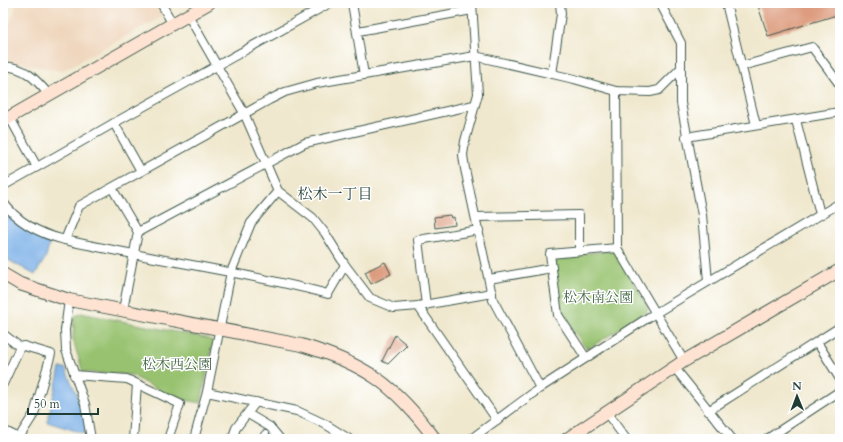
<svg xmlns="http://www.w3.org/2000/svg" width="843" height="442" font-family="Cardo,'Noto Serif JP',serif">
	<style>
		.built { fill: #efd6bc }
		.green { fill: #98c26f; stroke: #5c8052 }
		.water { fill: #78aee6; stroke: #4c768d }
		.building { fill: #dd9c7f }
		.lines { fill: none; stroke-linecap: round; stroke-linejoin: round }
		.street-casing { stroke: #3e574b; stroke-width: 10 }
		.secondary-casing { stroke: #3e574b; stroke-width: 14 }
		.street { stroke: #fff; stroke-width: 8 }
		.secondary { stroke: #fee3d2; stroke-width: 12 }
		.labels { text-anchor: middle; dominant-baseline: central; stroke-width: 3; stroke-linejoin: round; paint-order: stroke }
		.park-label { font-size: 14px; fill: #436546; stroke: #fff }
		.neighbourhood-label { font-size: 15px; fill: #1f3d34; stroke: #fff }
	</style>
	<rect width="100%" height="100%" fill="#fff"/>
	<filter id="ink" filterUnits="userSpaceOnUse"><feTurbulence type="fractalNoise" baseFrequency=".025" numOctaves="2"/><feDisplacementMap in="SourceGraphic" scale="8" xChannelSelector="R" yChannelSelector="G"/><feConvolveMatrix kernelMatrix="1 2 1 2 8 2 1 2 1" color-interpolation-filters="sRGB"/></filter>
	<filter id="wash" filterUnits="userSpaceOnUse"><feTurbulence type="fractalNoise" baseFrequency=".012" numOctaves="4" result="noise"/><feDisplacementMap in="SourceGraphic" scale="16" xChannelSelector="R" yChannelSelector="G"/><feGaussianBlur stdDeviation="0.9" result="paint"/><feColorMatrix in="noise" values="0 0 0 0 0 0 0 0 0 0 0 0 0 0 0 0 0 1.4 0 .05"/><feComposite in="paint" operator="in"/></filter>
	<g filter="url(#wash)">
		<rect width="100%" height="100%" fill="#f0e8ce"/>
		<path class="built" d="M17 3H156L163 16 61 71 3 60V42Z"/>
		<g class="green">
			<path d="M613 251 616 253 648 306 647 312 589 348 585 347 560 312 554 261 557 256Z"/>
			<path d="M81 313 206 338 213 341 201 403 179 399 143 382 132 375 83 372 73 340 74 317Z"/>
		</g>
		<g class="water">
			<path d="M4 212 21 227 50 241 46 257 35 275 3 257Z"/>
			<path d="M60 368H65C76 392 84 408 86 434L47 422Z"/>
		</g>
		<g id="blocks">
			<g class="building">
				<path d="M757 3H837L840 14 768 36Z"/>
				<path d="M450 215 451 218 454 217 455 225 435 228 434 217Z"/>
				<path d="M385 262 391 274 371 284 365 272Z"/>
				<path d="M395 335 407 345 388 364 382 361Z"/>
			</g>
		</g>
	</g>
	<g filter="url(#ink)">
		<use href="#blocks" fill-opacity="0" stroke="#3e574b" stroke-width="1"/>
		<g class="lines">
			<g class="street-casing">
				<g id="street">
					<path d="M161 3 172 23"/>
					<path d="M352 3 364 75"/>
					<path d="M472 3 478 94 465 141 463 155 465 169 493 300 540 388"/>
					<path d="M660 3 681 43V103L702 215 708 281"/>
					<path d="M726 3 756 125"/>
					<path d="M188 15 244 113 278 191 313 218 325 233 345 265 370 298 394 308 418 306 492 293"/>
					<path d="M358 31 472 10"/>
					<path d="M3 66C25 67 36 79 49 95"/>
					<path d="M742 66 812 47 840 85"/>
					<path d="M552 74 561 14 560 3"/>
					<path d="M616 91 617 248 684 361"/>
					<path d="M796 120 820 214"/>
					<path d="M686 137 840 112"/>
					<path d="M37 167 114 123"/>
					<path d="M141 171 114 123 330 3"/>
					<path d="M3 186 37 167 10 118"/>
					<path d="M112 188 138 232 123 310"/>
					<path d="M3 202C18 223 40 234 65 240"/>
					<path d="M476 217 579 215V251"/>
					<path d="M138 232 305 143 474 105"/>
					<path d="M345 265 328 294C242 271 153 260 65 240L79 206 269 100 285 92 317 83 475 56 574 79 616 91 650 92 659 90 680 69"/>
					<path d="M489 279 552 268"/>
					<path d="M69 300 65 330 66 350 85 404 91 439"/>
					<path d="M426 305 418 240 479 230"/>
					<path d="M418 306 497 420"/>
					<path d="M3 334 20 347 3 384"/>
					<path d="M817 342 840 379"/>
					<path d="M586 358 558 315 550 254 617 248"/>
					<path d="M674 367 732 439"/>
					<path d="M74 375 127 379 180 404 168 439"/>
					<path d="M207 392 231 272 251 223 278 191"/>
					<path d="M708 411 840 327"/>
					<path d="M606 412 626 439"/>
					<path d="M248 414 270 427 280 439"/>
					<path d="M3 430 19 438"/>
					<path d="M18 439 34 414 51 354 24 346 20 347"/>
					<path d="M133 439 137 384"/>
					<path d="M194 439 207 392 297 411 325 424 349 439"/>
					<path d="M232 439 236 428 256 402"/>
					<path d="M264 439 265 435"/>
					<path d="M471 439 540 388 649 317 840 203"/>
					<path d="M767 439 840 391"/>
				</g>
			</g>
			<g class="secondary-casing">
				<g id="secondary">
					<path d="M3 121 209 3"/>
					<path d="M3 274 20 284 69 300 301 345C366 364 395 385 435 439"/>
					<path d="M567 439 684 361 840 270"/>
				</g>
			</g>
			<use href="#street" class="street"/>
			<use href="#secondary" class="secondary"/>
		</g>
	</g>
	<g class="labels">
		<g class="park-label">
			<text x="598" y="297">松木南公園</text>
			<text x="177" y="364">松木西公園</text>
		</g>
		<g class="neighbourhood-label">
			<text x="335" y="194">松木一丁目</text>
		</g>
	</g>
	<rect width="843" height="442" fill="none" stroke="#fff" stroke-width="16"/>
	<g transform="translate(797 396) rotate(359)" stroke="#ffffff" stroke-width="3" paint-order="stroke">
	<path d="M0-3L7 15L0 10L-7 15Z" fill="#1f3d34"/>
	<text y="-6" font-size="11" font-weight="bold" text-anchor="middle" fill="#1f3d34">N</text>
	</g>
	<path d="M28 408v6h70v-6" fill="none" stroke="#1f3d34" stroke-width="2"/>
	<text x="34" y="408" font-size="12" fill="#1f3d34" stroke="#ffffff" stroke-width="3" paint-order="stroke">50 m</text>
</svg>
